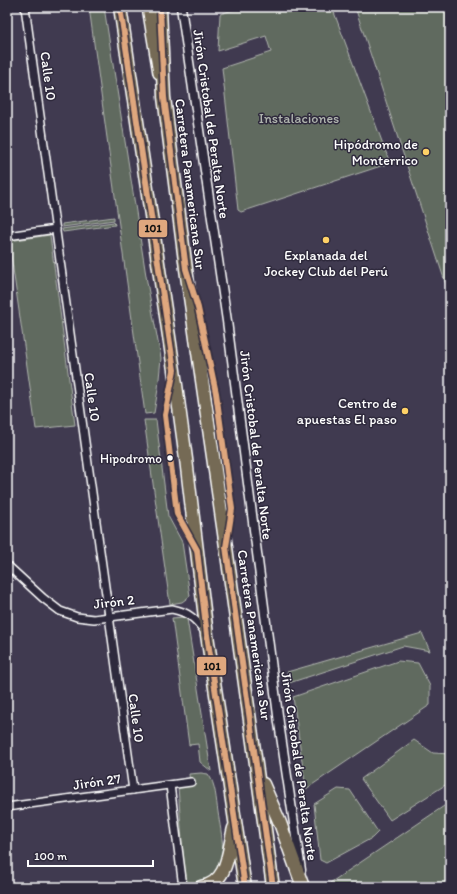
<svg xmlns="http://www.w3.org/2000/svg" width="457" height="894" font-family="Itim,sans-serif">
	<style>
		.green { fill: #616b5f; stroke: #b0b5af }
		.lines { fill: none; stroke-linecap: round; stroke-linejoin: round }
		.minor-casing { stroke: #fff; stroke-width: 10 }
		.tertiary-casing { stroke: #fff; stroke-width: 11 }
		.primary-casing { stroke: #fff; stroke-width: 14 }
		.motorway-casing { stroke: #fff; stroke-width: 15 }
		.minor { stroke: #2f2a3d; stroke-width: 7 }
		.tertiary { stroke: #2f2a3d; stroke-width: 8 }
		.primary { stroke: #746b55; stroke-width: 11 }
		.motorway { stroke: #746b55; stroke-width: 12 }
		.bus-1-casing { stroke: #2f2a3d; stroke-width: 9 }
		.bus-1 { stroke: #dfa77e; stroke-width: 6 }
		.poi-dot { fill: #ffd166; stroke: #2f2a3d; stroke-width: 1.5 }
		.bus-dot { fill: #fff; stroke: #2f2a3d; stroke-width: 1.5 }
		.labels { text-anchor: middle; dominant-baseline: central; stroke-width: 3; stroke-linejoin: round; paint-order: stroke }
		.bus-label { font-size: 13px; fill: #fff; stroke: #2f2a3d; text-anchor: end }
		.street-label { font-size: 14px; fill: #fff; stroke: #2f2a3d }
		.park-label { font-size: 14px; fill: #b0b5af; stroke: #2f2a3d }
		.poi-label { font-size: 14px; fill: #fff; stroke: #2f2a3d; text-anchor: end }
		.line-badge { stroke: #2f2a3d; stroke-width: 1.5 }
		.pale-badge-label { font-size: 11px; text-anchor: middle; font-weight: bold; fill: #111 }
	</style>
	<rect width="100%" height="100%" fill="#403a50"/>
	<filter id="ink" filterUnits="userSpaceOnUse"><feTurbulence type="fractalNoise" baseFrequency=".025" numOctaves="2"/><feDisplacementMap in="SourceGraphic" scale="8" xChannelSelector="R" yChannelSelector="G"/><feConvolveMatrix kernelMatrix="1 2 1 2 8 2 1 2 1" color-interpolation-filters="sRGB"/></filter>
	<g filter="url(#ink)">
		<g class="green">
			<path d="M89 7H104L147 282 161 358 158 389 154 413 145 414Z"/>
			<path d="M243 7H332L390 163 241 212 238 210 222 68 271 52 266 36 218 51 220 14Z"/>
			<path d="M355 7H450V297Z"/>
			<path d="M114 217V220L62 227V224Z"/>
			<path d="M114 222 115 225 63 232 62 229Z"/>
			<path d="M50 235 75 425 36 429 9 241Z"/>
			<path d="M144 420H156L168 516 182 542 190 596 182 602 170 604Z"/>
			<path d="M184 617 187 619 211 771 200 762 198 744 189 745 172 618Z"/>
			<path d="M422 633 430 651 403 646 289 683 287 672Z"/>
			<path d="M398 661 418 663 430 686V705L306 789 293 697Z"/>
			<path d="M414 740 433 753 450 754V782L390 820 361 779Z"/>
			<path d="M201 773 208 774C216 784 216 800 218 812 221 835 230 862 209 878 202 883 198 885 190 886L185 881 178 787 190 785 189 774Z"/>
			<path d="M338 789 350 790 378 832 372 838 326 863 320 860 314 804Z"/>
			<path d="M450 802V887H324Z"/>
		</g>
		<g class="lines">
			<g class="minor-casing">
				<g id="minor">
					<path d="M25 7 133 790"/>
					<path d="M7 236 56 229"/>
					<path d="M7 565 43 598 60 611 77 617 94 619 172 609C188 612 196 619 205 632"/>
					<path d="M170 785 183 887"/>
					<path d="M7 807 191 782"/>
				</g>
			</g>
			<g class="tertiary-casing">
				<path id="tertiary" d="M181 7 227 321 279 723 301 870"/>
			</g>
			<g class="primary-casing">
				<path id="primary" d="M148 7 159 73"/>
			</g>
			<g class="motorway-casing">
				<g id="motorway">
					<path d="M120 7 174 370 186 459 207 635 245 887"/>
					<path d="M160 7 164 97 186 269 226 547 273 887"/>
					<path d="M263 784 280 823 303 887"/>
					<path d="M201 887C229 883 228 850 234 828"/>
				</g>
			</g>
			<use href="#minor" class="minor"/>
			<use href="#tertiary" class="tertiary"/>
			<use href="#primary" class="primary"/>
			<use href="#motorway" class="motorway"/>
			<g class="bus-1-casing">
				<g id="bus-1">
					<path d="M120 7 174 370 165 415 177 514 197 550 207 635 245 887"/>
					<path d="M160 7 164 97 186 269 198 308 216 393 232 509 226 547 273 887"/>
				</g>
			</g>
			<use href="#bus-1" class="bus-1"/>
		</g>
	</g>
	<g class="poi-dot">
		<circle cx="426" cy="152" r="4"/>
		<circle cx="326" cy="240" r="4"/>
		<circle cx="405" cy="411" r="4"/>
	</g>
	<circle class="bus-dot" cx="170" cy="458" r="3.5"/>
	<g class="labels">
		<g class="bus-label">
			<text x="162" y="458">Hipodromo</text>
		</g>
		<g class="street-label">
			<text transform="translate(48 76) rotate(82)">Calle 10</text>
			<text transform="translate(211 124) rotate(82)">Jirón Cristobal de Peralta Norte</text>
			<text transform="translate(190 184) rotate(83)">Carretera Panamericana Sur</text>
			<text transform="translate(92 397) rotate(82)">Calle 10</text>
			<text transform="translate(256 445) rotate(83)">Jirón Cristobal de Peralta Norte</text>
			<text transform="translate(114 602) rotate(-6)">Jirón 2</text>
			<text transform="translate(254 635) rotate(82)">Carretera Panamericana Sur</text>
			<text transform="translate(136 718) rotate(82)">Calle 10</text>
			<text transform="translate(299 766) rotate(82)">Jirón Cristobal de Peralta Norte</text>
			<text transform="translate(97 782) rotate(-8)">Jirón 27</text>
		</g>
		<g class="park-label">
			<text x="299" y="118">Instalaciones</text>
		</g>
		<g class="poi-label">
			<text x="418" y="144">Hipódromo de<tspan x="418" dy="16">Monterrico</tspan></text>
			<text x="326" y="255" text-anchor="middle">Explanada del<tspan x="326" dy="16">Jockey Club del Perú</tspan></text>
			<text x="397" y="403">Centro de<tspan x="397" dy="16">apuestas El paso</tspan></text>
		</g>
	</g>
	<g class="line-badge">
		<rect x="138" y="219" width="30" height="19" rx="4" fill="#dfa77e"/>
		<rect x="196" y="656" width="31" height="20" rx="4" fill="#dfa77e"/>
	</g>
	<g class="pale-badge-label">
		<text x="153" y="232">101</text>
		<text x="212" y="670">101</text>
	</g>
	<rect width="457" height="894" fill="none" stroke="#2f2a3d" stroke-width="24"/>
	<rect x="12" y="12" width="433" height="870" fill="none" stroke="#fff" stroke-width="1.5" filter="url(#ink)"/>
	<path d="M28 860v6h125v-6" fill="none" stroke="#ffffff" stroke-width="2"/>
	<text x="34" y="860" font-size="12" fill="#ffffff" stroke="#2f2a3d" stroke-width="3" paint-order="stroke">100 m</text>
</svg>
